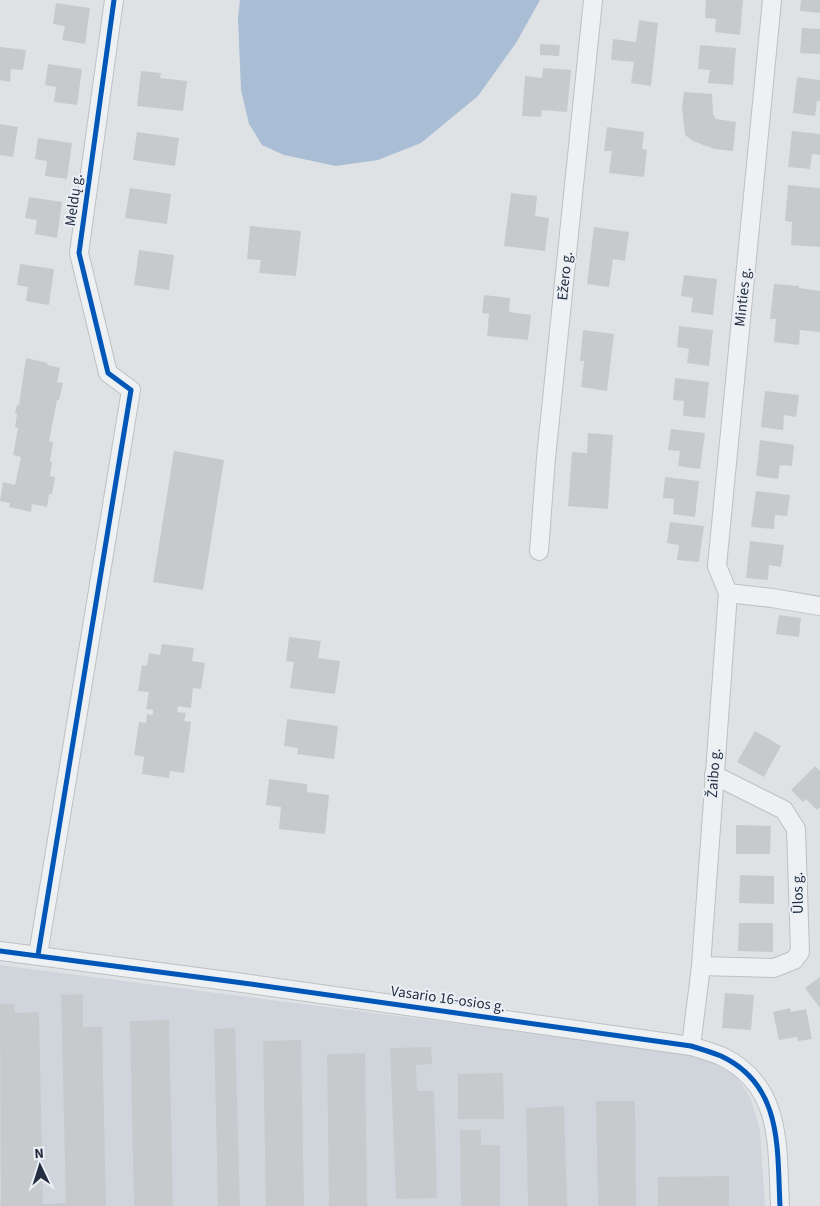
<svg xmlns="http://www.w3.org/2000/svg" width="820" height="1206" font-family="'Source Sans 3',sans-serif">
	<style>
		.built { fill: #d0d5dc }
		.water { fill: #a9bed4 }
		.building { fill: #c7cacd }
		.lines { fill: none; stroke-linecap: round; stroke-linejoin: round }
		.minor-casing { stroke: #bdc0c3; stroke-width: 20 }
		.minor { stroke: #eef0f2; stroke-width: 18 }
		.cycleway-casing { stroke: #ebf0f6; stroke-width: 8 }
		.cycleway { stroke: #0057b8; stroke-width: 5 }
		.labels { text-anchor: middle; dominant-baseline: central; stroke-width: 4; stroke-linejoin: round; paint-order: stroke }
		.street-label { font-size: 15px; fill: #242e40; stroke: #ebf0f6 }
	</style>
	<rect width="100%" height="100%" fill="#dfe2e5"/>
	<path class="built" d="M0 965 638 1047 691 1056 716 1064 737 1077 751 1099 760 1131 765 1206H0Z"/>
	<path class="water" d="M240 0H540L516 43 478 96 421 143 378 160 336 166 284 155 262 145 249 124 241 90 238 18Z"/>
	<g class="building">
		<path d="M706 0H743L740 35 715 32 716 19 705 18Z"/>
		<path d="M801 0H820V13L800 11Z"/>
		<path d="M56 3 90 8 85 44 62 40 65 26 53 24Z"/>
		<path d="M639 20 658 23 651 86 631 83 634 62 611 60 613 39 636 42Z"/>
		<path d="M802 28 820 29V54L800 53Z"/>
		<path d="M540 44 560 45 559 56 540 55Z"/>
		<path d="M700 45 736 48 733 85 708 83 710 70 698 69Z"/>
		<path d="M0 47 26 50 23 70 11 69 10 82 0 80Z"/>
		<path d="M48 64 82 69 77 105 54 102 56 87 45 85Z"/>
		<path d="M543 68 571 70 567 112 542 110 541 117 522 116 525 76 542 78Z"/>
		<path d="M141 71 161 73 160 78 187 81 183 111 137 106Z"/>
		<path d="M797 77 820 80V101H817L815 116 793 113Z"/>
		<path d="M684 92 712 94 713 114 716 119 736 122 733 151 714 149 693 141 685 135 682 108Z"/>
		<path d="M0 124 18 127 13 157 0 155Z"/>
		<path d="M607 127 644 132 642 149 647 150 644 177 609 173 612 151H604Z"/>
		<path d="M792 131 820 134V155L812 154 810 169 788 167Z"/>
		<path d="M137 132 179 138 175 166 133 160Z"/>
		<path d="M38 138 72 143 67 179 45 176 47 161 35 159Z"/>
		<path d="M788 185 820 188V247L791 245 792 222 785 221Z"/>
		<path d="M130 188 171 194 167 224 125 218Z"/>
		<path d="M511 193 537 196 535 216 549 218 545 251 504 246Z"/>
		<path d="M29 197 62 202 57 238 35 234 37 220 25 218Z"/>
		<path d="M250 226 301 231 296 276 259 273 261 260 247 259Z"/>
		<path d="M594 227 629 232 625 261 613 259 609 287 587 284Z"/>
		<path d="M139 250 174 255 169 290 134 285Z"/>
		<path d="M20 264 54 269 49 305 26 301 28 287 17 285Z"/>
		<path d="M684 275 717 279 713 315 691 312 693 298 681 296Z"/>
		<path d="M774 284 799 286V288L820 291V332L800 330 799 345 774 342 776 319H770Z"/>
		<path d="M484 295 510 298 509 312 531 315 528 340 487 336 489 314 482 313Z"/>
		<path d="M679 326 713 330 709 366 687 363 689 349 677 347Z"/>
		<path d="M583 330 614 334 607 391 581 387 584 361H580Z"/>
		<path d="M26 358 48 363 47 365 60 368 57 382 63 383 59 400H57L49 441 53 442 50 461 52 462 50 476 55 477 52 494H49L47 507 32 504 31 512 9 507 10 503 0 501 3 482 15 485 21 457 13 455 18 428 15 427 17 414 15 413 17 405H19Z"/>
		<path d="M675 378 709 382 705 418 683 416 684 401 673 400Z"/>
		<path d="M765 391 799 395 796 417 784 415 783 430 761 427Z"/>
		<path d="M671 429 705 433 700 469 678 466 680 451 668 450Z"/>
		<path d="M588 433 613 435 608 509 568 506 572 452 587 453Z"/>
		<path d="M760 440 794 445 792 466 780 465 778 479 756 476Z"/>
		<path d="M174 451 224 460 203 590 153 582Z"/>
		<path d="M665 477 699 481 695 517 673 514 674 499 663 498Z"/>
		<path d="M756 491 790 495 787 516 775 515 774 529 751 527Z"/>
		<path d="M670 522 704 526 699 562 677 560 679 545 667 543Z"/>
		<path d="M750 541 784 545 781 567 769 565 768 580 746 578Z"/>
		<path d="M779 615 801 618 799 637 776 634Z"/>
		<path d="M289 637 321 641 318 658 340 661 335 694 290 688 294 662 286 661Z"/>
		<path d="M162 644 194 648 192 661 205 663 201 689 193 688 191 708 178 706 177 712 186 713 184 721 191 722 184 773 170 771 169 778 142 774 144 757 134 755 139 722 146 723 147 714 153 715V710L146 709 149 692 138 691 142 665 147 666 149 653 160 655Z"/>
		<path d="M287 719 338 726 334 759 297 754 298 748 284 746Z"/>
		<path d="M755 731 781 746 764 777 737 762Z"/>
		<path d="M815 766 820 771V807L817 810 806 799 803 802 791 790Z"/>
		<path d="M269 779 307 784V792L329 795 325 834 279 829 281 807 266 805Z"/>
		<path d="M736 825 771 826 770 854H736Z"/>
		<path d="M740 875 774 876V904L739 903Z"/>
		<path d="M739 923H773V952L738 951Z"/>
		<path d="M820 977V1008L805 988Z"/>
		<path d="M725 993 754 995 751 1030 722 1028Z"/>
		<path d="M83 994V1027H102L106 1206H1L0 1004H14L15 1013 39 1012 43 1204 66 1203 61 995Z"/>
		<path d="M790 1008 791 1012 806 1009 812 1039 798 1041 797 1037 779 1040 773 1012Z"/>
		<path d="M169 1020 173 1206H134L130 1021Z"/>
		<path d="M235 1028 240 1206H218L214 1029Z"/>
		<path d="M301 1040 304 1206H266L263 1041Z"/>
		<path d="M431 1047 432 1064 416 1065 417 1091H434L437 1198 396 1199 390 1048Z"/>
		<path d="M365 1053 367 1206H329L327 1054Z"/>
		<path d="M503 1073 504 1119H458V1074Z"/>
		<path d="M596 1101H635L636 1206H598Z"/>
		<path d="M564 1106 567 1206H528L526 1108Z"/>
		<path d="M460 1130H481V1145H500V1206H461Z"/>
		<path d="M729 1176V1206H658V1177Z"/>
	</g>
	<g class="lines">
		<g class="minor-casing">
			<g id="minor">
				<path d="M539 551 546 458 593 0"/>
				<path d="M728 593 717 566 772 0"/>
				<path d="M0 951 243 983 691 1046C701 1049 711 1052 721 1056 783 1085 777 1148 780 1206"/>
				<path d="M38 955 131 390 108 373 79 253 114 0"/>
				<path d="M701 966 774 968 794 960 800 952 796 829 784 810 714 775"/>
				<path d="M691 1046 701 966 728 593 772 598 820 606"/>
			</g>
		</g>
		<use href="#minor" class="minor"/>
		<g class="cycleway-casing">
			<g id="cycleway">
				<path d="M0 951 243 983 691 1046C701 1049 711 1052 721 1056 783 1085 777 1148 780 1206"/>
				<path d="M38 955 131 390 108 373 79 253 114 0"/>
			</g>
		</g>
		<use href="#cycleway" class="cycleway"/>
	</g>
	<g class="labels">
		<g class="street-label">
			<text transform="translate(74 200) rotate(-82)">Meldų g.</text>
			<text transform="translate(565 276) rotate(-84)">Ežero g.</text>
			<text transform="translate(743 297) rotate(-84)">Minties g.</text>
			<text transform="translate(714 773) rotate(-86)">Žaibo g.</text>
			<text transform="translate(798 893) rotate(-91)">Ūlos g.</text>
			<text transform="translate(448 999) rotate(8)">Vasario 16-osios g.</text>
		</g>
	</g>
	<g transform="translate(40 1166) rotate(356)" stroke="#ebf0f6" stroke-width="4" paint-order="stroke">
	<path d="M0-4L9 19L0 12L-9 19Z" fill="#242e40"/>
	<text y="-8" font-size="14" font-weight="bold" text-anchor="middle" fill="#242e40">N</text>
	</g>
</svg>
